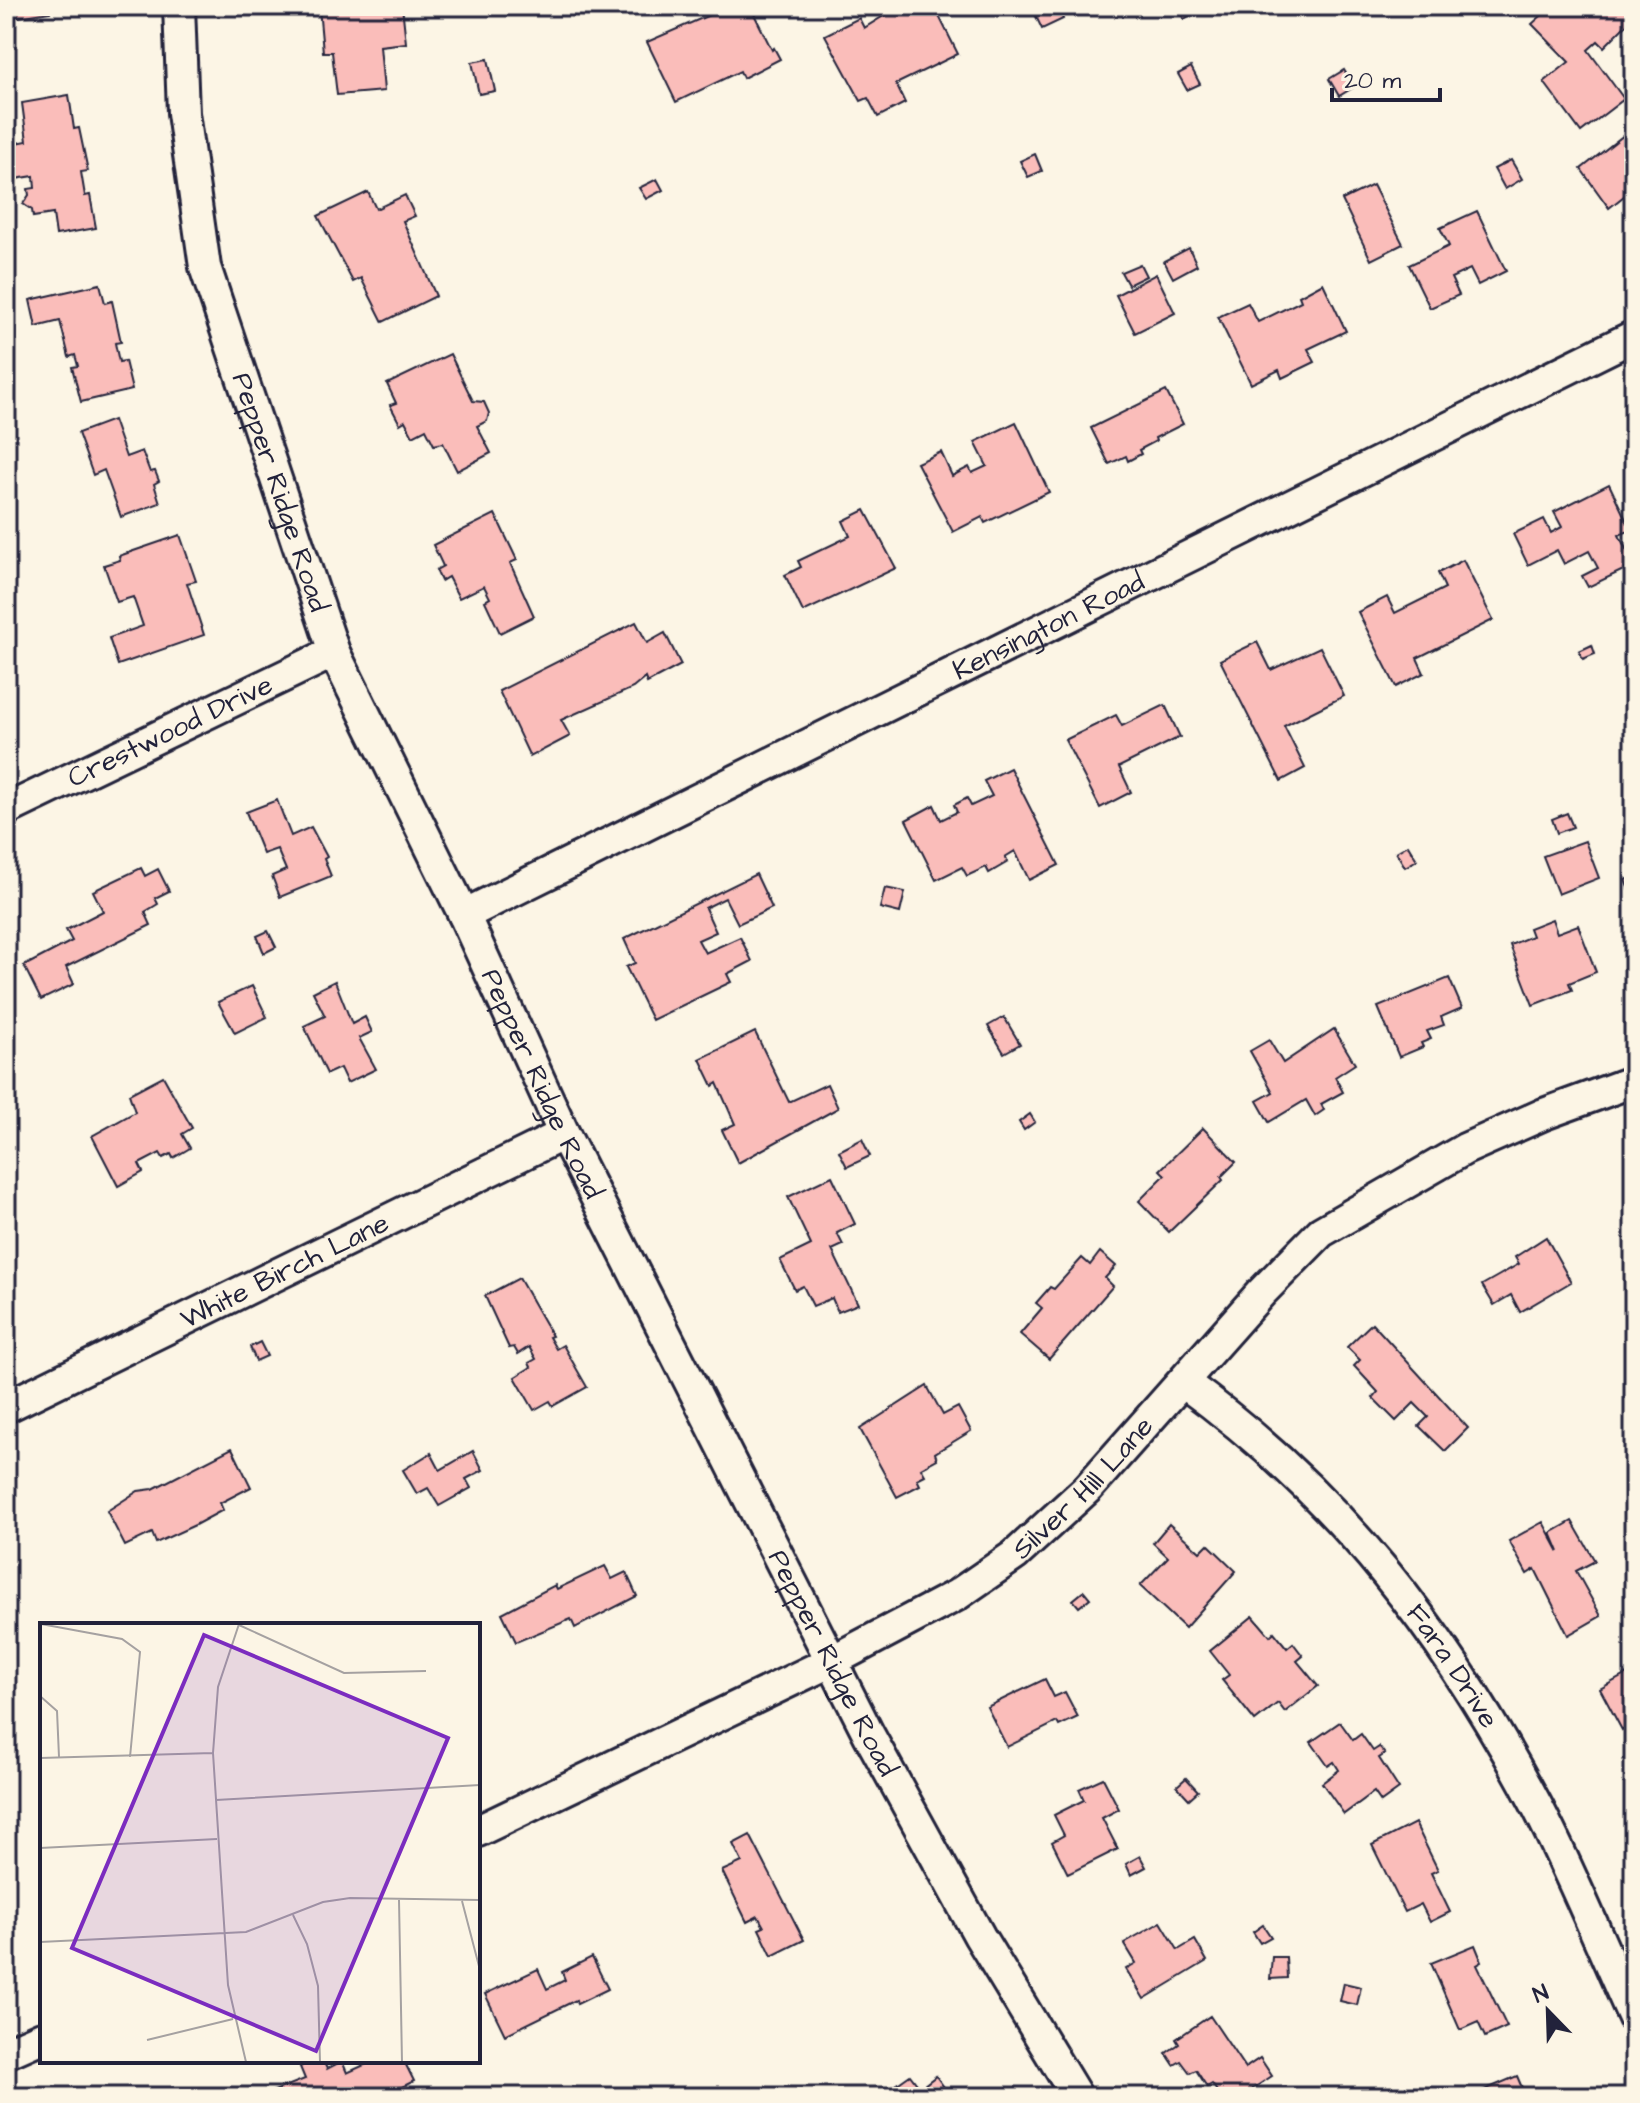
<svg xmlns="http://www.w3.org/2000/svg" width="1640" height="2103" font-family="'Architects Daughter',sans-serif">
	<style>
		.building { fill: #fabdba; stroke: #22223b; stroke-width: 2 }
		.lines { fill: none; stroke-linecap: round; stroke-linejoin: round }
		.minor-casing { stroke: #22223b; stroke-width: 36 }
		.minor { stroke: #fcf5e5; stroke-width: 30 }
		.labels { text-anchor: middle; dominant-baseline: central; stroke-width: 7; stroke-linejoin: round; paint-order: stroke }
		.street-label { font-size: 28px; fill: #22223b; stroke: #fcf5e5 }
		.inset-road { fill: none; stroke: #a5a1a1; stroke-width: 2 }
		.view { fill: #7b2cbf; fill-opacity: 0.15; stroke: #7b2cbf; stroke-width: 4 }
		.inset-edge { fill: none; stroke: #22223b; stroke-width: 4 }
	</style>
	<rect width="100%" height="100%" fill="#fcf5e5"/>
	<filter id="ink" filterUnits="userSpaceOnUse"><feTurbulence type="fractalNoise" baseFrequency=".0125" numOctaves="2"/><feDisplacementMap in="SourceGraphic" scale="16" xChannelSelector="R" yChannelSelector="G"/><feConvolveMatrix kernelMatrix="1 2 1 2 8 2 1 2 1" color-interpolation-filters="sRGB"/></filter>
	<g filter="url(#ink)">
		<g class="building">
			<path d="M6 6H49L50 12 6 19Z"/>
			<path d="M306 6H402L406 43 380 46 384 91 337 95 332 52H323L319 8 306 10Z"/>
			<path d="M730 6H750L772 50 774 48 780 59 743 78 740 71 676 102 647 42Z"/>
			<path d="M909 6H934L958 54 896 84 905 103 878 117 868 98 861 101 825 35 859 18 864 28 895 9 897 13Z"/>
			<path d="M1031 6H1058L1063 19 1042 29Z"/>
			<path d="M1184 6H1202L1203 7 1184 19 1178 9Z"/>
			<path d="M1552 6 1633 8 1634 17 1604 47 1598 41 1588 50 1624 99 1581 132 1544 82 1569 62 1532 24Z"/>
			<path d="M488 59 495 91 479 94 472 62Z"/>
			<path d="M1191 67 1200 84 1187 90 1178 74Z"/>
			<path d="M1344 70 1354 87 1339 96 1329 79Z"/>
			<path d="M69 95 74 129 79 128 88 171 81 172 85 196 90 195 96 228 56 235 53 214 33 217 32 210 23 204 29 195 28 189 35 188 34 176 9 180 6 145 27 141 22 103Z"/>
			<path d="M1629 131 1634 137V188L1609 208 1581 169Z"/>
			<path d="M1035 154 1042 171 1028 177 1020 161Z"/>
			<path d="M1511 160 1522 179 1505 189 1494 169Z"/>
			<path d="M657 179 663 190 646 199 639 188Z"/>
			<path d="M1373 185 1403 244 1371 260 1342 200Z"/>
			<path d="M368 192 376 209 405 195 415 216 403 221 436 296 383 322 361 278 353 282 318 216Z"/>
			<path d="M1477 211 1506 271 1478 285 1470 269 1451 278 1459 295 1430 308 1409 265 1449 246 1440 228Z"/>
			<path d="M1189 248 1197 265 1173 278 1164 261Z"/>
			<path d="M1140 264 1146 276 1128 285 1121 272Z"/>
			<path d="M1156 274 1175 313 1135 333 1116 295Z"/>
			<path d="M1323 283 1346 331 1308 349 1315 362 1282 378 1279 370 1251 384 1218 317 1248 303 1258 322 1301 301 1299 296Z"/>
			<path d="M100 284 105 303 112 301 121 342 115 343 119 362 125 361 132 390 81 402 72 367 78 366 75 355 69 357 60 321 36 327 30 300Z"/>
			<path d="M450 354 473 401 484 402 489 413 487 421 477 426 491 453 457 471 443 443 434 445 426 429 413 436 405 421 400 424 390 405 396 403 387 384Z"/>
			<path d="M1166 391 1183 424 1155 438 1156 441 1139 450 1141 454 1128 461 1126 456 1109 464 1091 428Z"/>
			<path d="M113 420 126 457 142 451 150 472 155 471 159 481 154 484 160 503 121 517 104 470 93 475 78 433Z"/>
			<path d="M1016 422 1049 492 985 523 982 517 953 532 917 463 941 452 952 476 969 467 972 473 987 466 975 442Z"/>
			<path d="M1609 484 1631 530 1619 535 1634 565 1588 587 1582 576 1598 568 1589 551 1564 564 1557 550 1528 565 1513 534 1544 519 1551 533 1562 527 1554 512Z"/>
			<path d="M865 510 896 568 803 612 785 575 801 567 798 561 850 536 843 521Z"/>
			<path d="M495 514 517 560 510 563 534 616 500 633 485 601 490 598 484 586 459 598 448 577 441 581 436 570 443 566 433 545Z"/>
			<path d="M180 535 196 581 187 583 204 635 118 665 109 638 143 626 133 597 117 602 104 565 120 560 119 556Z"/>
			<path d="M1463 560 1493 620 1417 658 1424 673 1396 687 1358 612 1387 597 1395 613 1445 588 1438 573Z"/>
			<path d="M636 622 647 643 665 633 681 665 647 683 645 678 633 688 561 720 570 736 530 757 499 691Z"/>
			<path d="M1257 642 1271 670 1320 647 1344 696 1284 726 1305 768 1281 781 1220 660Z"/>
			<path d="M1592 645 1595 654 1583 659 1579 651Z"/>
			<path d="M1165 705 1180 737 1119 767 1131 792 1100 808 1065 740 1116 715 1122 726Z"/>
			<path d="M1010 768 1059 865 1029 880 1015 851 1005 857 1008 862 989 873 986 867 967 876 962 867 936 880 906 820 934 805 941 820 957 812 954 805 967 798 971 806 992 796 984 781Z"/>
			<path d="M277 800 291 836 311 827 327 857 324 859 331 876 280 897 272 876 286 870 277 849 263 854 246 812Z"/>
			<path d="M1567 813 1573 827 1557 833 1552 819Z"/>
			<path d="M1585 841 1599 878 1558 894 1543 856Z"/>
			<path d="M1408 845 1417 860 1405 867 1396 852Z"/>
			<path d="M141 868 145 876 158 869 169 891 155 898 158 904 145 912 151 925 66 967 74 984 41 1000 24 966 72 941 66 930 103 911 93 891Z"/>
			<path d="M756 874 772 908 738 924 725 898 705 908 716 932 698 940 705 953 740 937 752 961 727 974 731 982 652 1020 626 967 635 963 624 939Z"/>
			<path d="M1634 877V902L1625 880Z"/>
			<path d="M885 888 905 892 900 913 880 908Z"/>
			<path d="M1552 919 1557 933 1578 925 1596 972 1569 983 1572 990 1533 1005 1510 945 1532 936 1529 928Z"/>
			<path d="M268 931 276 947 264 953 257 936Z"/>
			<path d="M1449 978 1462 1008 1441 1017 1444 1025 1427 1031 1431 1039 1421 1043 1423 1047 1399 1057 1378 1007Z"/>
			<path d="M335 981 352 1024 365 1017 372 1032 359 1038 376 1069 347 1083 340 1068 327 1074 304 1026 325 1016 313 992Z"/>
			<path d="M252 986 267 1017 235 1033 218 1002Z"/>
			<path d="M1004 1017 1020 1044 1004 1053 988 1026Z"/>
			<path d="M1334 1029 1355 1064 1335 1077 1343 1092 1321 1104 1324 1110 1315 1116 1306 1100 1269 1122 1257 1101 1273 1092 1250 1051 1269 1040 1283 1063Z"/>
			<path d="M755 1032 789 1102 827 1084 838 1108 738 1163 722 1130 735 1124 717 1083 713 1086 700 1059Z"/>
			<path d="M163 1076 192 1128 182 1134 190 1148 173 1158 171 1154 163 1158 160 1153 139 1164 143 1172 118 1186 92 1136 135 1112 129 1094Z"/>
			<path d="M1030 1114 1035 1122 1024 1130 1019 1122Z"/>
			<path d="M1203 1128 1236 1162 1221 1177 1223 1180 1169 1232 1139 1201 1165 1175 1160 1170Z"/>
			<path d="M862 1139 870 1156 847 1167 839 1151Z"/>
			<path d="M832 1176 855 1224 837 1233 843 1245 832 1250 858 1304 838 1312 832 1298 813 1306 803 1286 795 1290 780 1260 811 1245 788 1197Z"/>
			<path d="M1546 1237 1571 1282 1520 1312 1511 1295 1494 1305 1482 1285 1519 1264 1515 1257Z"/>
			<path d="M1100 1252 1116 1266 1105 1278 1113 1286 1049 1359 1020 1334 1042 1308 1036 1303 1050 1287 1054 1289 1082 1258 1090 1265Z"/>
			<path d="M519 1278 552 1336 549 1337 556 1349 563 1345 587 1387 553 1406 550 1401 534 1410 515 1377 531 1367 529 1363 536 1359 529 1347 518 1354 514 1347 509 1348 485 1296Z"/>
			<path d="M1372 1323 1468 1428 1445 1451 1419 1426 1428 1417 1414 1403 1396 1421 1373 1398 1378 1392 1354 1366 1360 1360 1347 1347Z"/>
			<path d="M260 1342 267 1356 256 1361 250 1347Z"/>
			<path d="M927 1386 943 1415 958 1407 971 1431 935 1453 937 1459 921 1468 925 1475 917 1479 920 1485 897 1497 860 1429Z"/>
			<path d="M232 1448 251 1487 220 1503 223 1510 195 1525 156 1543 152 1533 125 1546 107 1511 138 1491 153 1489Z"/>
			<path d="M473 1451 483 1470 466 1479 471 1488 439 1506 428 1488 417 1494 403 1470 431 1453 440 1470Z"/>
			<path d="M1572 1521 1595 1561 1576 1571 1601 1616 1568 1635 1535 1569 1527 1574 1509 1541 1543 1522 1559 1552 1551 1533Z"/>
			<path d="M1169 1524 1200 1552 1208 1544 1236 1571 1185 1628 1140 1586 1168 1557 1153 1543Z"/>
			<path d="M605 1566 612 1579 626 1572 637 1596 575 1628 571 1619 516 1642 502 1613 555 1585 557 1589Z"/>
			<path d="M1084 1591 1090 1598 1079 1607 1073 1600Z"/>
			<path d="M6 1597 16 1629 6 1634Z"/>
			<path d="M1253 1616 1270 1636 1274 1632 1287 1648 1293 1643 1303 1656 1297 1661 1318 1686 1285 1712 1278 1703 1255 1721 1222 1680 1229 1675 1210 1651Z"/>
			<path d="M1634 1670V1723L1622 1730 1600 1689Z"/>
			<path d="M6 1671 16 1691 6 1696Z"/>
			<path d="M1045 1679 1054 1697 1065 1692 1078 1717 1059 1726 1057 1722 1007 1747 987 1707Z"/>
			<path d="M1340 1722 1353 1740 1361 1734 1373 1751 1379 1747 1385 1754 1379 1758 1399 1789 1381 1802 1374 1792 1344 1814 1322 1783 1339 1770 1334 1762 1328 1766 1311 1742Z"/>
			<path d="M1103 1778 1119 1809 1102 1818 1118 1849 1068 1874 1052 1842 1064 1835 1054 1815 1084 1800 1079 1789Z"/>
			<path d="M1186 1778 1198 1791 1189 1799 1177 1786Z"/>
			<path d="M1415 1823 1438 1870 1431 1873 1450 1912 1430 1922 1421 1904 1405 1912 1372 1845Z"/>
			<path d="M750 1835 804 1940 772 1956 759 1929 764 1927 758 1916 747 1922 722 1871 742 1862 733 1844Z"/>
			<path d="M1140 1856 1146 1867 1131 1875 1126 1864Z"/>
			<path d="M1161 1922 1178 1950 1195 1940 1207 1961 1144 1999 1126 1969 1136 1963 1124 1943Z"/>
			<path d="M1263 1925 1271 1937 1260 1943 1253 1932Z"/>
			<path d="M1475 1945 1482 1962 1477 1965 1507 2027 1485 2037 1478 2022 1460 2030 1431 1963Z"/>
			<path d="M592 1957 608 1989 577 2004 576 2000 505 2035 485 1994 538 1969 547 1989 565 1980 562 1972Z"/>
			<path d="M1272 1957H1286L1287 1978 1270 1979Z"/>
			<path d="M1344 1983 1361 1987 1357 2005 1340 2001Z"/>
			<path d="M1210 2016 1245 2068 1260 2058 1272 2076 1240 2097H1221L1212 2084 1207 2087 1196 2070 1190 2073 1181 2061 1174 2065 1166 2053 1179 2044 1176 2039Z"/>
			<path d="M310 2061H323L327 2069 342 2061 347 2073 373 2061H404L414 2081 382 2097H259L305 2079 300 2067Z"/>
			<path d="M910 2075 920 2088 936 2076 951 2097H879Z"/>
			<path d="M1517 2076 1526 2097H1468Z"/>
		</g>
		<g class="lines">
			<g class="minor-casing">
				<g id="minor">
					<path id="s1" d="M179 6 183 113 205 267 334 652 464 915 564 1134 869 1735 980 1937 1077 2097"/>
					<path id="s2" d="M6 810 334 652"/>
					<path id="s3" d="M464 915 1634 336"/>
					<path id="s4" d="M1183 1382C1342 1497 1447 1635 1538 1808 1573 1876 1602 1948 1634 2018"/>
					<path id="s5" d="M6 1407 564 1134"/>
					<path id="s6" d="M478 1831 832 1661 957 1595 1015 1555 1088 1488 1261 1293 1321 1232 1465 1149 1544 1114 1634 1081"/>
					<path d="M6 2053 42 2037"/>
				</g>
			</g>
			<use href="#minor" class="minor"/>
		</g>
	</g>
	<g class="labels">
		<g class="street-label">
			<text stroke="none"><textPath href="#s1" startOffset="500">Pepper Ridge Road</textPath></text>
			<text stroke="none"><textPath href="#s3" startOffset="652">Kensington Road</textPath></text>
			<text stroke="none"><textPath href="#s2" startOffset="182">Crestwood Drive</textPath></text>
			<text stroke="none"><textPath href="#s1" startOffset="1148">Pepper Ridge Road</textPath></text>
			<text stroke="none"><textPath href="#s5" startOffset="310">White Birch Lane</textPath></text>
			<text stroke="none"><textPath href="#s6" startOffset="700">Silver Hill Lane</textPath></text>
			<text stroke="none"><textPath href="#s1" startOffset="1796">Pepper Ridge Road</textPath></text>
			<text stroke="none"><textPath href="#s4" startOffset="394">Fara Drive</textPath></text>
		</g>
	</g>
	<g transform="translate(40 1623)">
		<rect width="440" height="440" fill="#fcf5e5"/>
		<path class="inset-road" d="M1 1 82 16 100 29 90 134M199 1 178 64 173 130 188 362 206 439M199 2 304 50 386 48M0 73 17 88 19 134M0 135 173 130M176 177 440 162M0 225 177 216M359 277 362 439M422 278 440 347M253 292 267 321 278 363 280 439M0 319 206 309 283 279 310 275 440 277M107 417 193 396"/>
		<path class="view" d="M164 12 408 115 276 428 32 325Z"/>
		<rect width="440" height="440" class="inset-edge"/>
	</g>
	<rect width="1640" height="2103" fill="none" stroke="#fcf5e5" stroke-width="32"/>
	<rect x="16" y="16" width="1608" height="2071" fill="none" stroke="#22223b" stroke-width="3" filter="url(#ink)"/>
	<g transform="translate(1548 2011) rotate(337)" stroke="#fcf5e5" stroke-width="6" paint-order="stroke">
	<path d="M0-6L14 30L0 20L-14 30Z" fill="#22223b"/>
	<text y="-12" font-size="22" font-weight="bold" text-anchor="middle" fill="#22223b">N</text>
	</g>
	<path d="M1332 88v12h108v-12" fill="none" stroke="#22223b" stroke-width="4"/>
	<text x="1344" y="88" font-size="24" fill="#22223b" stroke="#fcf5e5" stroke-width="6" paint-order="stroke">20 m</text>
</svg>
